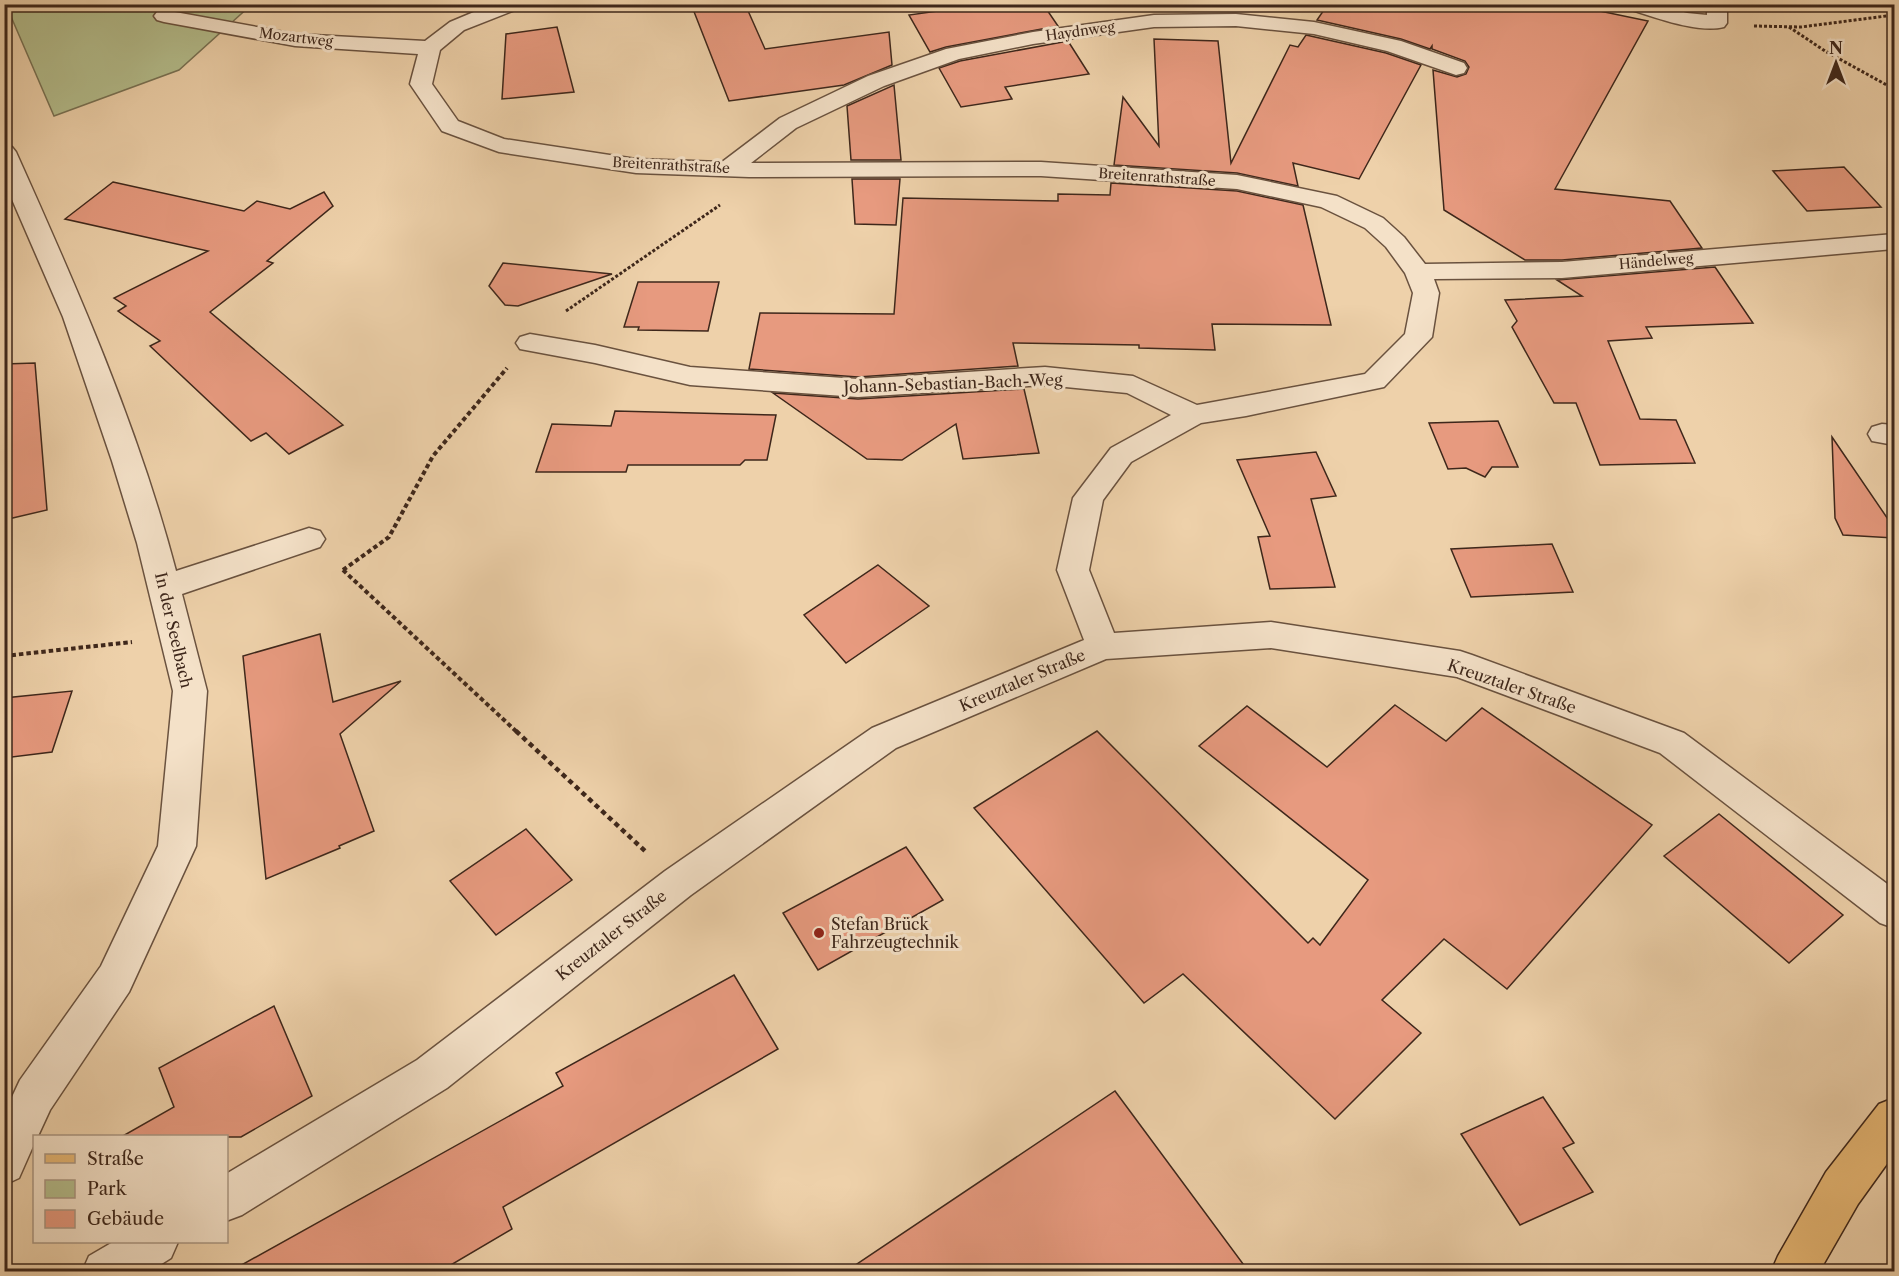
<svg xmlns="http://www.w3.org/2000/svg" width="1899" height="1276" font-family="'Libre Caslon Text',serif">
	<style>
		.green { fill: #b4bd8c; stroke: #797254; stroke-width: 1.5 }
		.building { fill: #e79a7f; stroke: #3e271b; stroke-width: 1.5 }
		.lines { fill: none; stroke-linecap: round; stroke-linejoin: round }
		.minor-casing { stroke: #6a523f; stroke-width: 3 }
		.major-casing { stroke: #3e271b; stroke-width: 3 }
		.path-far2 { stroke: #3e271b; stroke-width: 3; stroke-dasharray: 3 2; stroke-linecap: butt }
		.path-far1 { stroke: #3e271b; stroke-width: 4; stroke-dasharray: 4.5 3; stroke-linecap: butt }
		.path { stroke: #3e271b; stroke-width: 4.5; stroke-dasharray: 5 4; stroke-linecap: butt }
		.minor { fill: #f4e1c8; fill-rule: evenodd }
		.major { fill: #e7b875; fill-rule: evenodd }
		.poi-dot { fill: #8f2418; stroke: #f4e1c8; stroke-width: 2 }
		.labels { text-anchor: middle; dominant-baseline: central; stroke-width: 6; stroke-linejoin: round; paint-order: stroke }
		.far-street-label { font-size: 14px; fill: #3e271b; stroke: #f4e1c8 }
		.street-label { font-size: 16px; fill: #3e271b; stroke: #f4e1c8 }
		.poi-label { font-size: 16px; fill: #3e271b; stroke: #f4e1c8; text-anchor: start }
	</style>
	<rect width="100%" height="100%" fill="#eed1aa"/>
	<filter id="stains"><feTurbulence type="fractalNoise" baseFrequency=".00333" numOctaves="4"/><feColorMatrix values="0 0 0 0 .2 0 0 0 0 .09 0 0 0 0 .02 0 0 0 .5 -.17"/></filter>
	<radialGradient id="worn" r=".72"><stop offset=".6" stop-color="#630" stop-opacity="0"/><stop offset="1" stop-color="#630" stop-opacity=".3"/></radialGradient>
	<path class="green" d="M6 5H251L179 70 54 116Z"/>
	<g class="building">
		<path d="M691 4H745L765 49 889 32 892 65 844 85 729 101Z"/>
		<path d="M988 4H1043L1058 26 946 47 930 52 909 15Z"/>
		<path d="M1328 4H1566L1648 21 1555 189 1670 201 1702 248 1562 260H1525L1444 210 1433 70 1457 77 1466 74 1469 67 1465 61 1432 49V46L1430 49 1401 39 1317 20Z"/>
		<path d="M557 27 574 92 502 99 506 34Z"/>
		<path d="M1306 35 1386 53 1421 65 1359 179 1293 163 1298 186 1237 173 1114 165 1123 97 1159 146 1154 39 1218 41 1231 163 1290 45 1298 47Z"/>
		<path d="M1068 41 1089 74 1005 87 1012 99 961 107 939 68 960 61Z"/>
		<path d="M894 85 901 160H851L847 106Z"/>
		<path d="M1844 167 1881 207 1807 211 1773 171Z"/>
		<path d="M852 179H900L896 225 855 224Z"/>
		<path d="M113 182 244 211 257 201 290 209 324 192 333 206 267 261 273 263 210 312 343 425 289 454 266 433 251 441 150 346 160 341 118 311 126 306 114 298 208 251 65 219Z"/>
		<path d="M1111 183 1237 191 1303 205 1331 325 1212 324 1215 350 1139 348V345L1013 343 1018 366 858 377 749 369 760 313 894 314 903 198 1058 201V194L1110 195Z"/>
		<path d="M503 263 612 274 518 306 505 305 489 286Z"/>
		<path d="M1715 267 1753 323 1646 327 1652 338 1608 341 1640 419 1676 420 1695 463 1600 465 1576 403H1554L1512 327 1517 321 1505 300 1582 296 1557 280Z"/>
		<path d="M638 282H719L708 331 638 330 639 327H624Z"/>
		<path d="M35 363 47 510 4 520V364Z"/>
		<path d="M1024 389 1039 453 963 459 956 424 902 460 867 459 773 393 858 399Z"/>
		<path d="M615 411 776 415 767 460H745L740 465H628L626 472H536L552 424 611 426Z"/>
		<path d="M1498 421 1518 467H1492L1485 477 1466 468 1448 469 1429 423Z"/>
		<path d="M1832 437 1894 528V538L1843 535 1835 518Z"/>
		<path d="M1316 452 1336 496 1311 499 1335 587 1270 589 1258 537 1270 536 1237 460Z"/>
		<path d="M1552 544 1573 592 1471 597 1451 549Z"/>
		<path d="M878 565 929 606 846 663 804 615Z"/>
		<path d="M320 634 333 702 401 681 340 734 374 831 339 846 340 848 266 879 243 656Z"/>
		<path d="M72 691 52 752 4 758V698Z"/>
		<path d="M1395 705 1446 741 1482 708 1652 825 1507 989 1444 939 1382 1000 1421 1033 1335 1119 1183 974 1144 1003 974 808 1097 731 1308 943 1313 938 1320 945 1368 880 1199 746 1247 706 1327 767Z"/>
		<path d="M1719 814 1843 915 1789 963 1664 856Z"/>
		<path d="M526 829 572 880 496 935 450 881Z"/>
		<path d="M906 847 943 900 818 970 783 913Z"/>
		<path d="M734 975 778 1049 503 1207 512 1229 439 1272H229L563 1086 556 1073Z"/>
		<path d="M274 1006 312 1096 241 1137H121L174 1107 159 1068Z"/>
		<path d="M1115 1091 1249 1272H845Z"/>
		<path d="M1543 1097 1574 1143 1563 1148 1593 1192 1520 1225 1461 1134Z"/>
	</g>
	<g class="lines">
		<g class="minor-casing">
			<g id="minor">
				<path d="M493 4H523L520 8 464 30 440 50 432 84 458 121 504 139 636 159 722 162 780 118 868 76 946 49 1033 32 1154 15 1236 14 1314 22 1401 41 1464 63 1467 68 1464 73 1456 75 1387 51 1314 34 1236 26 1154 27 1033 44 959 59 884 86 796 128 751 163 1041 162 1237 175 1337 196 1383 218 1404 237 1425 264 1562 262 1894 234V249L1562 278 1434 279 1439 293 1432 337 1384 387 1246 416 1201 423 1131 462 1103 500 1089 570 1114 633 1271 622 1460 651 1472 655 1684 733 1894 889V928L1880 923 1660 753 1457 677 1271 648 1106 659 896 748 691 895 447 1088 242 1215 226 1221V1174L417 1060 665 871 872 728 1084 640 1057 570 1073 498 1111 448 1171 415 1127 393 1045 385 858 397 690 385 595 363 520 349 516 343 520 337 530 334 595 345 690 367 858 379 1045 367 1133 376 1197 405 1365 374 1405 334 1413 293 1405 273 1386 247 1365 228 1321 207 1237 189 1041 176 749 177 636 173 499 152 442 131 410 84 418 54 295 46 164 22 157 20 154 16 157 12 164 10 295 34 425 41 450 22Z"/>
				<path d="M1622 4H1656L1687 13 1707 15V4H1727V23L1724 27C1697 34 1652 16 1625 8Z"/>
				<path d="M4 145 12 147 16 152C77 288 138 426 176 571L309 528 320 531 325 539 320 547 182 594 207 691 196 846 129 992 50 1110 38 1136H34V1144L19 1178 4 1185V1114L20 1080 101 966 158 846 173 691 137 543 112 461 63 317 4 181Z"/>
				<path d="M1882 424 1894 425V445L1872 441 1868 434 1872 427Z"/>
				<path d="M113 1242H178L171 1258 149 1272H82L89 1256Z"/>
			</g>
		</g>
		<g class="major-casing">
			<path id="major" d="M1894 1098V1154L1858 1204 1819 1272H1771L1778 1256 1826 1172 1879 1104Z"/>
		</g>
		<g class="path-far2">
			<path d="M1754 26 1801 27 1894 15"/>
			<path d="M1789 27 1825 51 1894 89"/>
			<path d="M566 311 720 205"/>
		</g>
		<g class="path-far1">
			<path d="M343 570 389 537 433 456 507 368"/>
			<path d="M343 570 518 733"/>
			<path d="M4 656 132 642"/>
		</g>
		<path class="path" d="M516 731 645 851"/>
		<use href="#minor" class="minor"/>
		<use href="#major" class="major"/>
	</g>
	<circle class="poi-dot" cx="819" cy="933" r="6"/>
	<g class="labels">
		<g class="far-street-label">
			<text transform="translate(1080 31) rotate(-8)">Haydnweg</text>
			<text transform="translate(296 37) rotate(7)">Mozartweg</text>
			<text transform="translate(671 165) rotate(3)">Breitenrathstraße</text>
			<text transform="translate(1157 177) rotate(4)">Breitenrathstraße</text>
			<text transform="translate(1656 261) rotate(-5)">Händelweg</text>
		</g>
		<g class="street-label">
			<text transform="translate(953 383) rotate(-2)">Johann-Sebastian-Bach-Weg</text>
			<text transform="translate(174 630) rotate(77)">In der Seelbach</text>
			<text transform="translate(1022 680) rotate(-23)">Kreuztaler Straße</text>
			<text transform="translate(1512 686) rotate(19)">Kreuztaler Straße</text>
			<text transform="translate(611 935) rotate(-38)">Kreuztaler Straße</text>
		</g>
		<g class="poi-label">
			<text x="831" y="924">Stefan Brück<tspan x="831" dy="18">Fahrzeugtechnik</tspan></text>
		</g>
	</g>
	<rect width="1899" height="1276" fill="none" stroke="#eed1aa" stroke-width="24"/>
	<rect x="6" y="6" width="1887" height="1264" fill="none" stroke="#3e271b" stroke-width="3"/>
	<rect x="12" y="12" width="1875" height="1252" fill="none" stroke="#3e271b" stroke-width="1.5"/>
	<rect x="33" y="1135" width="195" height="108" fill="#f4e1c8" stroke="#ab9783" stroke-width="1.5"/>
	<rect x="45" y="1154" width="30" height="9" fill="#e7b875" stroke="#ab9783" stroke-width="1.5"/>
	<text x="87" y="1165" font-size="18" fill="#3e271b">Straße</text>
	<rect x="45" y="1180" width="30" height="18" fill="#b4bd8c" stroke="#ab9783" stroke-width="1.5"/>
	<text x="87" y="1195" font-size="18" fill="#3e271b">Park</text>
	<rect x="45" y="1210" width="30" height="18" fill="#e79a7f" stroke="#ab9783" stroke-width="1.5"/>
	<text x="87" y="1225" font-size="18" fill="#3e271b">Gebäude</text>
	<g transform="translate(1836 63)" stroke="#f4e1c8" stroke-width="4.5" paint-order="stroke">
	<path d="M0-4.5L10 22L0 15L-10 22Z" fill="#3e271b"/>
	<text y="-9" font-size="16" font-weight="bold" text-anchor="middle" fill="#3e271b">N</text>
	</g>
	<rect width="100%" height="100%" filter="url(#stains)"/>
	<rect width="100%" height="100%" fill="url(#worn)"/>
</svg>
